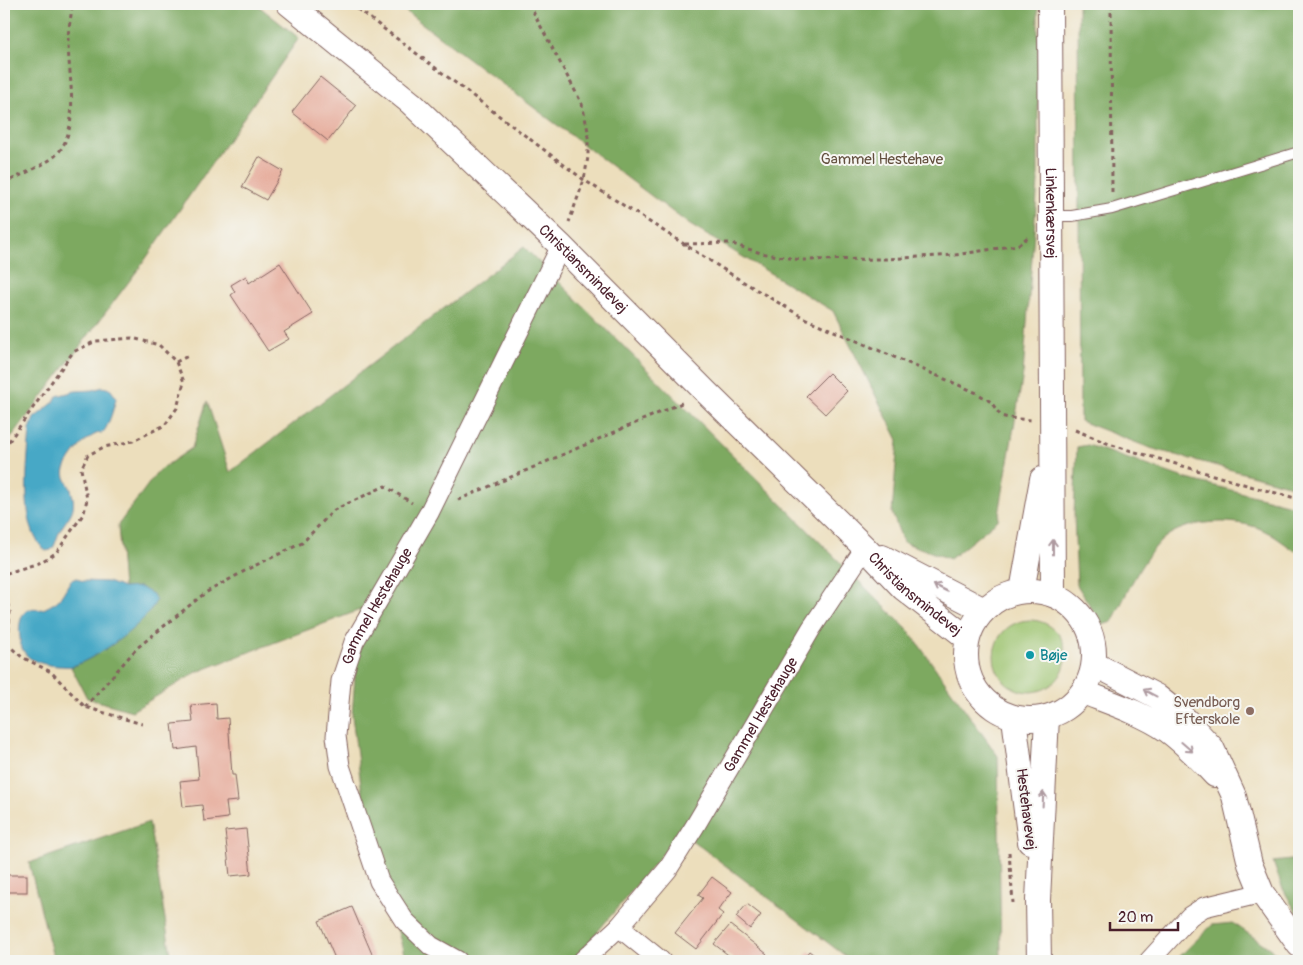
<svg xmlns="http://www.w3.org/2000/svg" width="1303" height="965" font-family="Pangolin,sans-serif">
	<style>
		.green { fill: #9cc36e; stroke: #73714c }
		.forest { fill: #7da961; stroke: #646446 }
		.water { fill: #46a8c6; stroke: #486478 }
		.building { fill: #e7b0a0 }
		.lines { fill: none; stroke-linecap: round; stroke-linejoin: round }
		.service-casing { stroke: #83625e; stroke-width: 12 }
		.minor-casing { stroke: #83625e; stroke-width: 21 }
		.tertiary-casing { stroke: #83625e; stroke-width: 26 }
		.path { stroke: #83625e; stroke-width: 3; stroke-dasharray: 4 4; stroke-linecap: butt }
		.service { stroke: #fff; stroke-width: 10 }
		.minor { stroke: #fff; stroke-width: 19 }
		.tertiary { stroke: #fff; stroke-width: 24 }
		.oneway { stroke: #ae9aa0 }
		.culture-dot { fill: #0f9aa8; stroke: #f6f6f2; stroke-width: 2 }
		.education-dot { fill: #8d6e63; stroke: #f6f6f2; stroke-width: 2 }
		.labels { text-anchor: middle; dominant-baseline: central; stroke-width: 4; stroke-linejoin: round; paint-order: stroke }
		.park-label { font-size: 15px; fill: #63503f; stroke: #f6f6f2 }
		.street-label { font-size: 15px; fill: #4a1f2b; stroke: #f6f6f2 }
		.culture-label { font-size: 15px; fill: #0d838f; stroke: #f6f6f2; text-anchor: start }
		.education-label { font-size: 15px; fill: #785e54; stroke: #f6f6f2; text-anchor: end }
	</style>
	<rect width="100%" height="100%" fill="#f6f6f2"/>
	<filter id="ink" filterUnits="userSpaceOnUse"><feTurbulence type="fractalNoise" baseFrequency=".02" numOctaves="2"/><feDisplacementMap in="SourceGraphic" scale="10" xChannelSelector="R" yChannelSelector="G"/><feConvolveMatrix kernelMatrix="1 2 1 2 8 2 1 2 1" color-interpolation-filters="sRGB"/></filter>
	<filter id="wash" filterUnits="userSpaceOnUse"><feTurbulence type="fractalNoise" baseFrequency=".0096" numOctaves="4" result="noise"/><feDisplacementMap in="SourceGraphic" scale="20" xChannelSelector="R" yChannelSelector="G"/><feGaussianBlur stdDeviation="1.12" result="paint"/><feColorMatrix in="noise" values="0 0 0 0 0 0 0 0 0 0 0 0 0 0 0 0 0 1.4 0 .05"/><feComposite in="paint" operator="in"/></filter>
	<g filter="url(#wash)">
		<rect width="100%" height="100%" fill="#ecdebc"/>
		<circle class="green" cx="1030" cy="656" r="36"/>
		<g class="forest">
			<path d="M4 4H256L299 38 140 267 4 447Z"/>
			<path d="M396 4H1038V181L1023 374 998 520 950 559 903 542 892 513 898 440 833 311 690 225Z"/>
			<path d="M1078 4H1299V488L1150 448 1080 421Z"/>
			<path d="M524 247 909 631 998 756 1001 961H852L681 832 573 961H406L364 808 352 716 360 610 197 672 132 711 87 698 71 667 96 655 140 587 123 588 118 525 158 471 192 448 207 401 230 472Z"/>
			<path d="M1088 445 1187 479 1299 507V550L1295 551C1282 542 1268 530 1252 526 1225 518 1179 521 1159 543 1138 565 1126 596 1112 622L1102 625 1077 585 1074 514 1077 447Z"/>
			<path d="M149 822 172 961H54L29 863Z"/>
			<path d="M1299 859V917L1282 887 1273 862Z"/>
			<path d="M1233 923 1288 961H1175L1212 925Z"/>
		</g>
		<g class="water">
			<path d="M103 387 110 389 116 397C116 403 107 430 103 432 101 434 98 433 96 434 83 440 70 457 65 469 62 477 69 483 71 490 79 513 66 517 59 533 56 539 56 545 51 550L46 551C18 530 28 460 30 429L34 418 54 402 57 396 75 391 93 390Z"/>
			<path d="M77 578 82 581 108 582 123 588 140 587 153 594 156 601C145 625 97 658 73 666 68 667 62 666 58 666 39 664 21 660 20 638 19 631 19 625 21 619 26 605 33 611 43 609 46 608 53 604 56 602 62 597 67 586 71 580Z"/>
		</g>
		<g id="blocks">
			<g class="building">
				<path d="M320 77 356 106 328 141 292 112Z"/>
				<path d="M259 157 283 171 266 200 242 187Z"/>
				<path d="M280 263 313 314 284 332 289 339 268 351 231 295 235 292 231 285 246 276 249 283Z"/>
				<path d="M829 373 847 391 825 414 806 396Z"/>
				<path d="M216 703 217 719 228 718 232 775H235L238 801 226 802 228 818 204 821 202 805 183 807 180 781 199 779 196 747 175 750 172 724 193 722 191 705Z"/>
				<path d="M246 829 251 874 230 876 225 831Z"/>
				<rect x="4" y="875" width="23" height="17"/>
				<path d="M712 877 732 892 718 910 723 914 696 949 675 933 703 898 698 895Z"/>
				<path d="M747 904 761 915 750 929 736 917Z"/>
				<path d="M352 907 375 961H336L319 921Z"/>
				<path d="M730 925 767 954 761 961H736L714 944Z"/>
				<path d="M809 951 822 961H801Z"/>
			</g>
		</g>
	</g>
	<g filter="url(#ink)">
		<use href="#blocks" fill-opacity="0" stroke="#83625e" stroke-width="1"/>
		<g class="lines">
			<g class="service-casing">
				<path id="service" d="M1050 216H1072L1112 209 1299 152"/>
			</g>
			<g class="minor-casing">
				<g id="minor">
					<path d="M619 927 661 961"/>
					<path id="s1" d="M458 961 431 946 404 920 379 881 340 766 336 736 341 681 354 642 429 513 561 246"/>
					<path id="s2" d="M582 961 619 927 668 869 695 826 811 629 865 548"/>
					<path d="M1149 961 1190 916 1204 907 1262 893"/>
				</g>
			</g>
			<g class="tertiary-casing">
				<g id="tertiary">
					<path id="s3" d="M289 4 411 103 561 246 706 392 865 548 903 588 967 638"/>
					<path id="s4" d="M1050 4 1053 595"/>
					<path d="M882 557 984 610"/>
					<circle cx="1030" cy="655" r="64"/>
					<path d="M1022 591 1042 479"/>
					<path d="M1094 664 1156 696 1186 720 1212 748 1234 796 1250 864 1262 893 1299 945"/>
					<path d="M1083 692C1111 703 1142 713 1167 730 1185 743 1200 759 1215 775"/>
					<path d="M1014 718 1030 842"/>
					<path d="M1039 961 1038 900 1047 717"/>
				</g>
			</g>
			<g class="path">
				<path d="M351 4 584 180 737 278 804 318 977 393 991 402 1001 416 1009 418 1031 420"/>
				<path d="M529 4 582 104 588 131V157L584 180 569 222"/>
				<path d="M1111 4 1112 193"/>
				<path d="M4 183C15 178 46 164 55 156 82 131 68 74 68 41 68 30 71 18 72 7L71 4"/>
				<path d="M685 244 729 243 761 253 801 260 885 259 955 255 1018 245 1028 237"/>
				<path d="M176 362 190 355"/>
				<path d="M1075 430 1112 445 1257 488 1299 499"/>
				<path d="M4 448 73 352 96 341 132 338 159 345 176 362 184 382 177 408 165 425 133 441 104 447 88 455 81 469 87 499 84 513 56 553 39 563 4 574"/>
				<path d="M458 500 684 402"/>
				<path d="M4 596 10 610 8 645 22 657 51 672 85 707 142 724"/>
				<path d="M4 651 8 645"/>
				<path d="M85 707 137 648 205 593 250 568 302 543 334 510 385 486 412 503"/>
				<path d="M1009 852 1013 903"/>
			</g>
			<use href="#service" class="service"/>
			<use href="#minor" class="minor"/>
			<use href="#tertiary" class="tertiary"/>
		</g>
		<defs><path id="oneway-shaft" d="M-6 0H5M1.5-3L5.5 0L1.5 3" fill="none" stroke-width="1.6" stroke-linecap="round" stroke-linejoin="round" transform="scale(1.25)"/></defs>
		<g class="oneway">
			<use href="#oneway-shaft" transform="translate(1053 547) rotate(-90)"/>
			<use href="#oneway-shaft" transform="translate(940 588) rotate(-153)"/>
			<use href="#oneway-shaft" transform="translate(1150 693) rotate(-152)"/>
			<use href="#oneway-shaft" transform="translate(1187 747) rotate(41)"/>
			<use href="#oneway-shaft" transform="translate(1043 799) rotate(-87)"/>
		</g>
	</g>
	<circle class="culture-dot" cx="1030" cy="655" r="5"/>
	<circle class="education-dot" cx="1250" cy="711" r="5"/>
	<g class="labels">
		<g class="park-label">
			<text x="882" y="159">Gammel Hestehave</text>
		</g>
		<g class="street-label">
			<text stroke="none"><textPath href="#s4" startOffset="209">Linkenkærsvej</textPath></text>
			<text stroke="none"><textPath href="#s3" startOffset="396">Christiansmindevej</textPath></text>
			<text stroke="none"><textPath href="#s3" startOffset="861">Christiansmindevej</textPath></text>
			<text stroke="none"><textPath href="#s1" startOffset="405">Gammel Hestehauge</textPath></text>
			<text stroke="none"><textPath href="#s2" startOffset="306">Gammel Hestehauge</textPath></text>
			<text transform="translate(1026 809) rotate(83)">Hestehavevej</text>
		</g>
		<g class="culture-label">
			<text x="1040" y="655">Bøje</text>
		</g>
		<g class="education-label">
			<text x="1240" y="702">Svendborg<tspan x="1240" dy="17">Efterskole</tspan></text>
		</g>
	</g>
	<rect width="1303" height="965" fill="none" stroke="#f6f6f2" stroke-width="20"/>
	<path d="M1110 922v8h68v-8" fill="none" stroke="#4a1f2b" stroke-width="2.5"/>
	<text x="1118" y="922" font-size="15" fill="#4a1f2b" stroke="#f6f6f2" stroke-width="4" paint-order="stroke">20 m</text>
</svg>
